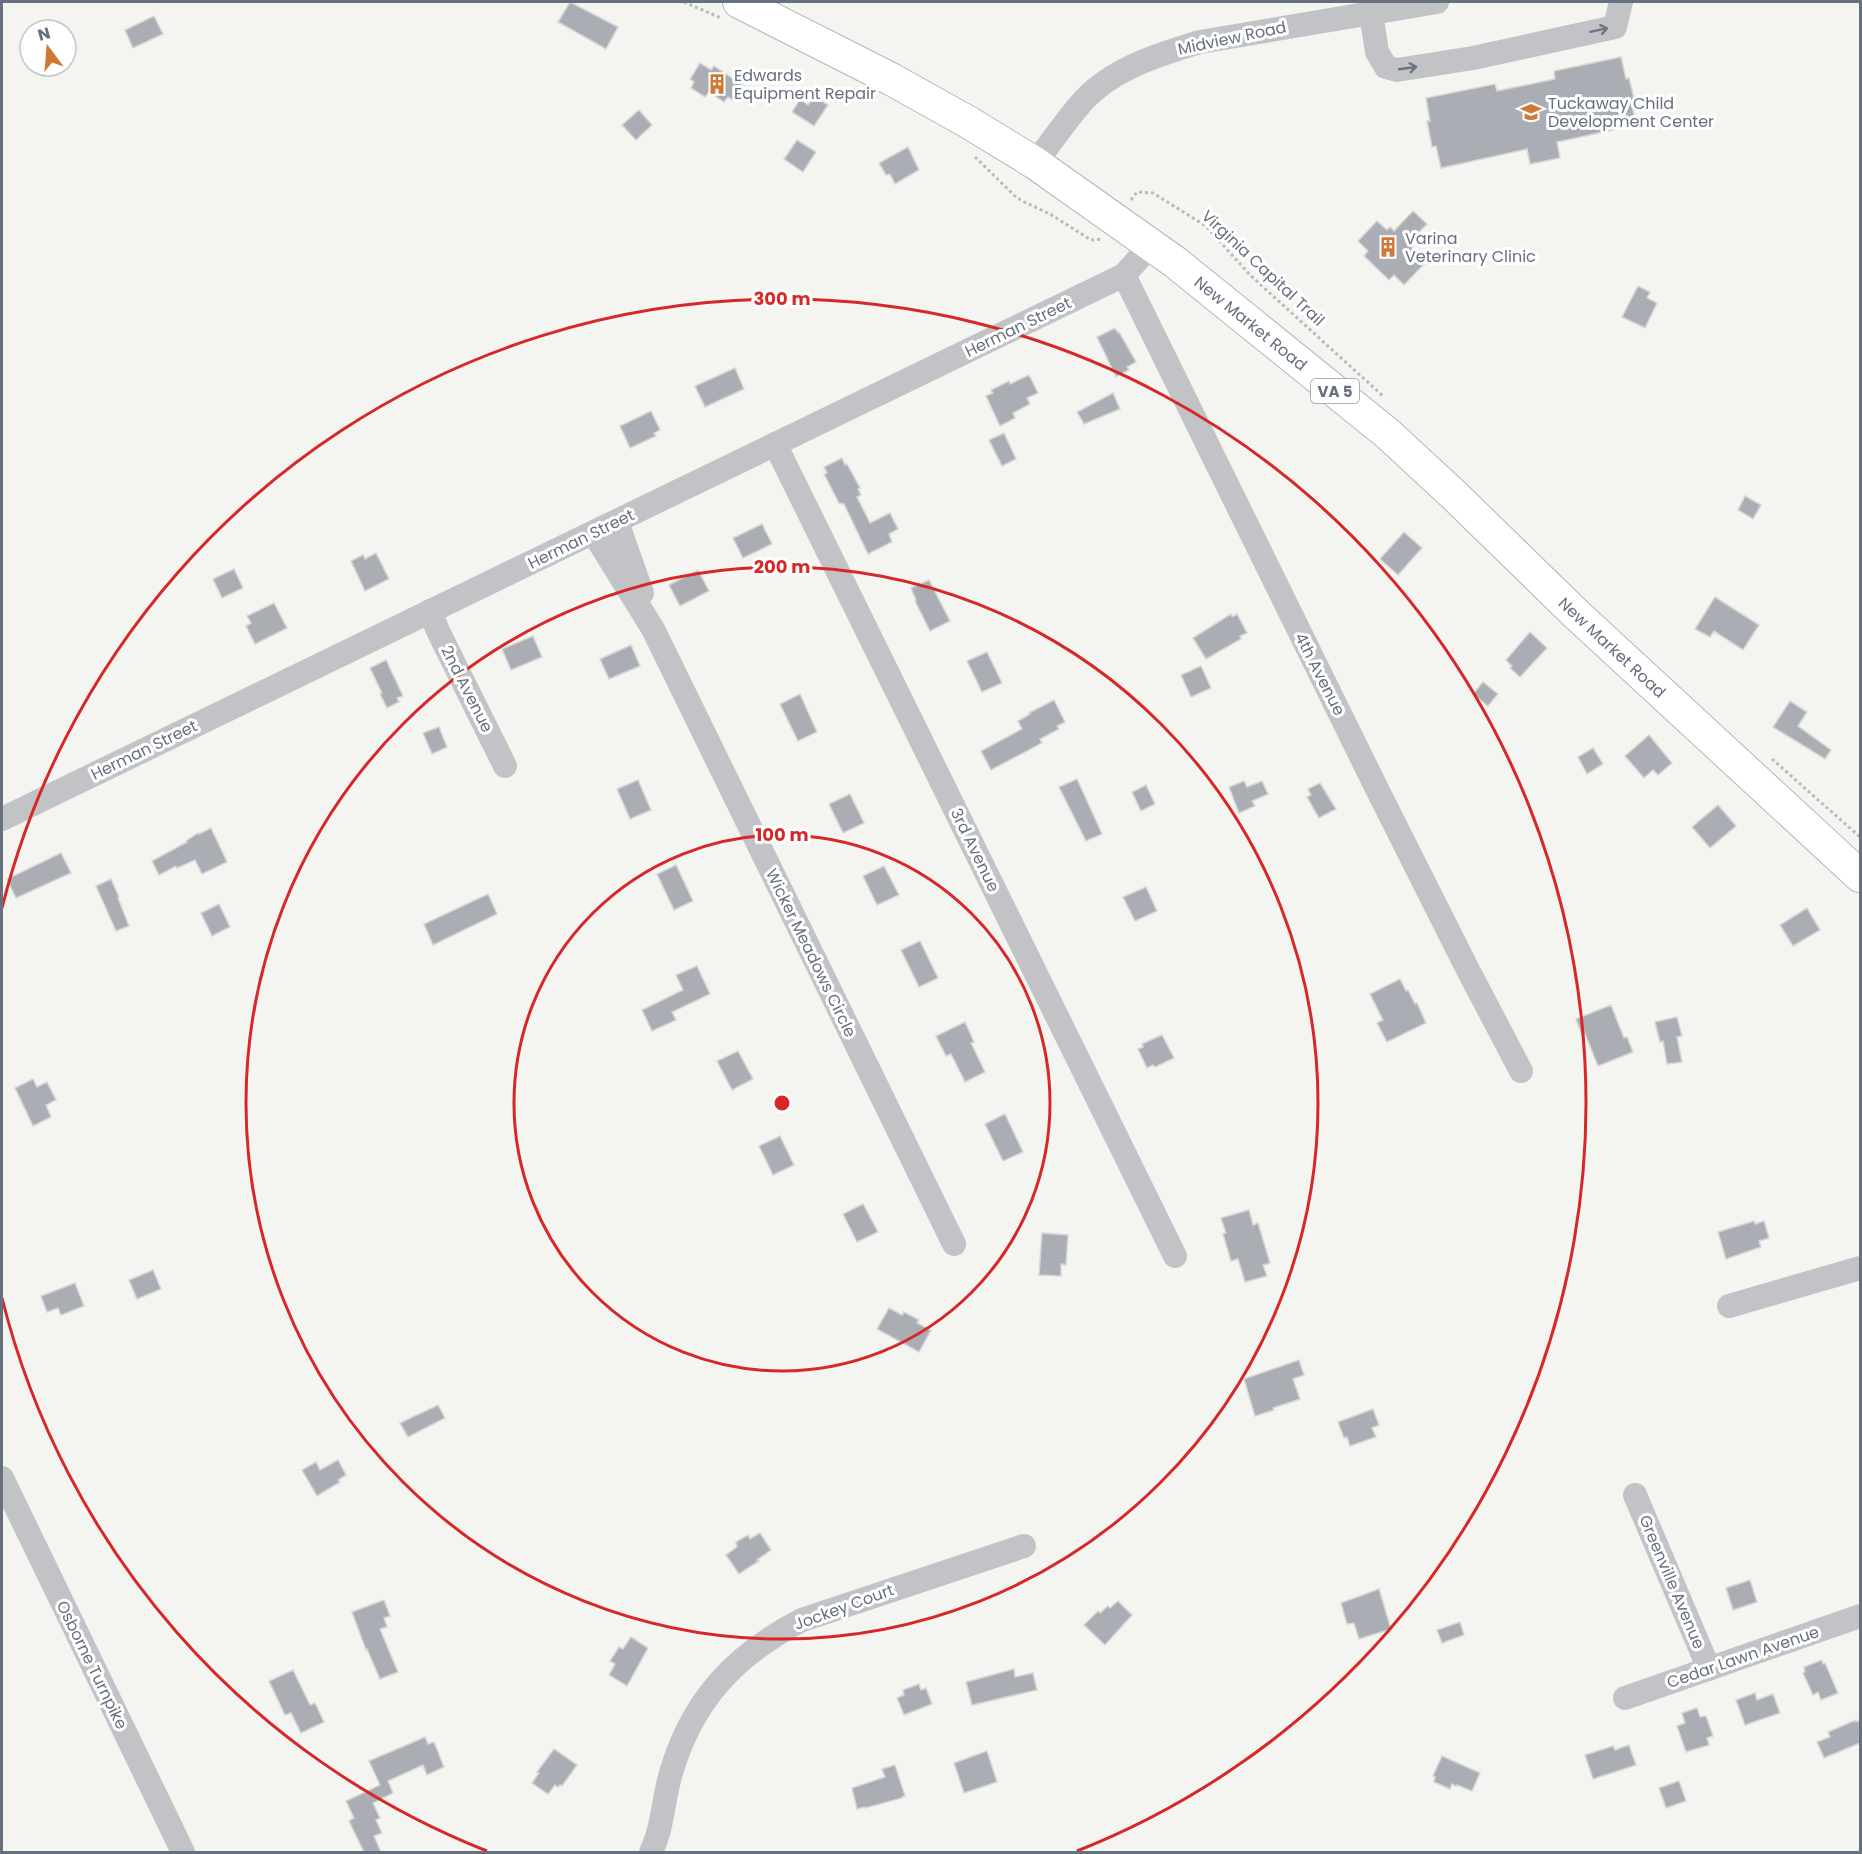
<svg xmlns="http://www.w3.org/2000/svg" width="1862" height="1854" font-family="Poppins,sans-serif">
	<style>
		.building { fill: #aaaeb4; stroke: #d6d6d4; stroke-width: 1.5 }
		.lines { fill: none; stroke-linecap: round; stroke-linejoin: round }
		.major-casing { stroke: #b4b6ba; stroke-width: 34 }
		.path { stroke: #b8babc; stroke-width: 3; stroke-dasharray: 3 3; stroke-linecap: butt }
		.minor { stroke: #c1c3c6; stroke-width: 24 }
		.major { stroke: #fff; stroke-width: 32 }
		.oneway { stroke: #6c7483 }
		.ring { fill: none; stroke: #d62828; stroke-width: 3 }
		.labels { text-anchor: middle; dominant-baseline: central; stroke-width: 6; stroke-linejoin: round; paint-order: stroke }
		.shield { fill: #fff; stroke: #959ba5; stroke-width: 1.5 }
		.shield-label { font-size: 15px; font-weight: bold; fill: #67707f }
		.street-label { font-size: 16px; fill: #67707f; stroke: #fff }
		.poi-label { font-size: 16px; fill: #67707f; stroke: #fff; text-anchor: start }
		.centre { fill: #d62828; stroke: #fff; stroke-width: 3 }
		.ring-label { font-size: 18px; text-anchor: middle; font-weight: bold; fill: #d62828; stroke: #fff; stroke-width: 6; stroke-linejoin: round; paint-order: stroke }
	</style>
	<rect width="100%" height="100%" fill="#f4f5f1"/>
	<g class="building">
		<path d="M570 2 618 27 606 49 558 22Z"/>
		<path d="M154 16 163 34 133 48 125 30Z"/>
		<path d="M1621 57 1626 79 1629 78 1635 103 1632 104 1636 125 1557 142 1560 158 1530 164 1527 149 1441 168 1436 146 1432 147 1427 121H1430L1426 98 1495 84 1497 91 1555 79 1554 71Z"/>
		<path d="M700 63 711 70 714 66 744 86 734 101 728 97 724 102 709 92 705 97 691 88 694 82 690 79Z"/>
		<path d="M814 96 828 105 814 126 792 112 800 99 808 105Z"/>
		<path d="M639 110 652 125 636 140 622 125Z"/>
		<path d="M797 140 816 152 803 172 784 159Z"/>
		<path d="M908 147 919 170 895 184 890 174 886 175 879 163Z"/>
		<path d="M1413 211 1427 224 1408 243 1416 251 1413 254 1424 264 1404 285 1394 275 1389 280 1364 256 1368 251 1358 241 1377 221 1387 230 1390 227 1394 231Z"/>
		<path d="M1638 286 1650 292 1647 298 1657 303 1645 328 1622 317Z"/>
		<path d="M1115 328 1118 333 1119 332 1136 362 1127 367 1129 370 1116 377 1097 337Z"/>
		<path d="M735 368 744 389 705 407 695 386Z"/>
		<path d="M1029 375 1038 393 1027 398 1030 404 1013 413 1015 418 1000 426 986 396 993 393 991 390 1009 381 1010 384Z"/>
		<path d="M1113 393 1120 409 1084 424 1077 412Z"/>
		<path d="M651 411 660 430 654 433 656 436 630 448 620 426Z"/>
		<path d="M1004 433 1016 459 1002 466 989 440Z"/>
		<path d="M842 458 845 465 847 464 860 488 858 489 861 495 857 497 870 523 890 513 898 529 889 534 892 542 868 554 844 504 839 503 824 474 827 473 824 467Z"/>
		<path d="M1745 496 1761 505 1753 519 1738 510Z"/>
		<path d="M762 524 772 544 743 558 733 538Z"/>
		<path d="M1404 532 1422 548 1398 575 1380 559Z"/>
		<path d="M376 553 389 579 365 591 351 561 363 555 365 559Z"/>
		<path d="M234 569 243 588 222 598 213 579Z"/>
		<path d="M698 570 709 591 680 606 669 585Z"/>
		<path d="M929 580 950 621 930 631 915 601 916 600 911 588Z"/>
		<path d="M1715 597 1759 625 1743 650 1714 631 1710 637 1695 629Z"/>
		<path d="M274 603 287 628 255 644 246 626 251 623 247 616Z"/>
		<path d="M1231 614 1232 617 1237 614 1247 633 1240 636 1241 639 1206 659 1193 638Z"/>
		<path d="M1530 632 1547 648 1520 677 1510 668 1512 666 1506 660Z"/>
		<path d="M533 636 542 657 511 670 502 649Z"/>
		<path d="M631 645 640 666 609 679 600 659Z"/>
		<path d="M987 652 1002 683 982 692 967 661Z"/>
		<path d="M386 660 403 696 397 698 399 702 387 708 380 694 382 693 370 668Z"/>
		<path d="M1201 666 1211 688 1191 697 1181 675Z"/>
		<path d="M1483 682 1498 694 1488 706 1473 694Z"/>
		<path d="M800 694 817 732 798 741 780 704Z"/>
		<path d="M1054 700 1065 722 1057 726 1059 729 1040 739 1042 743 991 770 981 751 1022 729 1018 721 1030 714 1029 713Z"/>
		<path d="M1790 701 1807 712 1798 726 1831 750 1825 759 1773 727Z"/>
		<path d="M439 727 447 747 432 754 423 733Z"/>
		<path d="M1649 735 1672 763 1658 775 1653 770 1644 778 1625 756Z"/>
		<path d="M1593 748 1603 764 1587 774 1578 757Z"/>
		<path d="M1077 779 1102 834 1086 841 1059 787Z"/>
		<path d="M638 780 651 810 630 819 617 789Z"/>
		<path d="M1244 781 1247 787 1262 781 1268 794 1252 801 1255 806 1239 813 1229 787Z"/>
		<path d="M1320 783 1336 809 1319 818 1307 797 1311 795 1308 789Z"/>
		<path d="M1146 785 1155 804 1141 811 1132 792Z"/>
		<path d="M850 794 864 823 843 833 829 804Z"/>
		<path d="M1718 805 1736 826 1710 848 1692 827Z"/>
		<path d="M211 828 227 862 202 874 195 860 177 868 176 866 159 875 152 861 187 842 186 841 198 833 199 834Z"/>
		<path d="M61 853 71 873 16 898 7 879Z"/>
		<path d="M676 865 693 901 674 910 657 874Z"/>
		<path d="M884 866 899 895 877 905 863 876Z"/>
		<path d="M111 879 119 897 118 898 129 926 116 931 96 886Z"/>
		<path d="M1146 887 1157 911 1135 921 1123 897Z"/>
		<path d="M488 894 497 914 433 945 424 924Z"/>
		<path d="M219 904 230 927 212 936 201 913Z"/>
		<path d="M1807 908 1820 930 1793 946 1780 925Z"/>
		<path d="M920 941 938 978 919 987 901 950Z"/>
		<path d="M697 966 710 994 672 1012 676 1020 652 1031 642 1010 683 990 676 975Z"/>
		<path d="M1400 979 1406 991 1408 990 1415 1004 1417 1003 1426 1023 1387 1042 1377 1023 1383 1020 1370 994Z"/>
		<path d="M1611 1005 1624 1038 1627 1037 1633 1052 1598 1066 1585 1034 1582 1035 1576 1019Z"/>
		<path d="M1677 1017 1682 1036 1677 1037 1682 1062 1667 1064 1663 1041 1660 1042 1655 1022Z"/>
		<path d="M965 1022 974 1042 971 1043 985 1072 965 1082 951 1054 946 1056 936 1036Z"/>
		<path d="M1162 1035 1174 1058 1155 1067 1153 1065 1147 1068 1138 1049 1143 1047 1142 1044Z"/>
		<path d="M738 1051 753 1079 732 1090 717 1061Z"/>
		<path d="M33 1079 37 1087 47 1082 56 1100 46 1105 51 1117 33 1126 15 1088Z"/>
		<path d="M1005 1114 1023 1152 1003 1161 985 1124Z"/>
		<path d="M780 1136 794 1165 773 1175 759 1146Z"/>
		<path d="M863 1204 878 1232 857 1242 843 1214Z"/>
		<path d="M1249 1210 1253 1225 1258 1223 1270 1263 1263 1265 1267 1276 1245 1282 1238 1259 1231 1261 1223 1234 1226 1233 1221 1218Z"/>
		<path d="M1754 1221 1755 1224 1764 1221 1769 1238 1759 1241 1761 1247 1726 1259 1718 1232Z"/>
		<path d="M1042 1233 1068 1235 1066 1265 1061 1264V1276L1039 1275Z"/>
		<path d="M153 1270 161 1289 137 1299 129 1280Z"/>
		<path d="M75 1283 84 1306 61 1315 58 1308 47 1312 41 1296Z"/>
		<path d="M889 1308 902 1315 904 1312 919 1320 917 1323 931 1330 919 1352 877 1329Z"/>
		<path d="M1299 1360 1304 1375 1293 1379 1300 1399 1273 1408 1274 1410 1255 1416 1244 1379Z"/>
		<path d="M438 1405 445 1418 408 1437 400 1423Z"/>
		<path d="M1373 1409 1379 1425 1372 1428 1376 1437 1350 1446 1347 1437 1344 1438 1338 1422Z"/>
		<path d="M338 1460 346 1475 338 1480 340 1482 317 1496 302 1470 316 1462 320 1470Z"/>
		<path d="M760 1533 771 1550 757 1560 759 1561 739 1574 726 1555 737 1547 736 1542 748 1535 750 1539Z"/>
		<path d="M1750 1580 1757 1602 1733 1610 1726 1588Z"/>
		<path d="M1379 1589 1391 1629 1359 1639 1354 1623 1347 1624 1341 1603Z"/>
		<path d="M384 1600 390 1616 384 1618 387 1627 380 1629 398 1672 380 1679 367 1649 366 1650 352 1612Z"/>
		<path d="M1118 1601 1132 1615 1105 1645 1084 1625 1098 1611 1100 1613 1108 1606 1110 1608Z"/>
		<path d="M1460 1622 1464 1635 1442 1643 1437 1630Z"/>
		<path d="M631 1637 648 1648 627 1686 609 1675 615 1664 610 1661 619 1647 623 1649Z"/>
		<path d="M1822 1660 1823 1664 1825 1663 1838 1693 1821 1700 1818 1692 1813 1695 1803 1673 1805 1672 1804 1667Z"/>
		<path d="M1014 1669 1015 1677 1033 1673 1037 1690 972 1705 966 1682Z"/>
		<path d="M293 1670 310 1705 315 1703 324 1722 301 1733 291 1713 285 1715 269 1681Z"/>
		<path d="M919 1684 921 1690 926 1688 932 1704 904 1715 897 1698 904 1695 903 1690Z"/>
		<path d="M1755 1693 1757 1700 1773 1694 1780 1713 1745 1725 1736 1700Z"/>
		<path d="M1697 1708 1700 1717 1706 1716 1713 1736 1707 1738 1709 1745 1686 1752 1677 1726 1685 1723 1682 1713Z"/>
		<path d="M1856 1720V1722L1860 1720V1743L1824 1758 1817 1742 1830 1737 1828 1732Z"/>
		<path d="M425 1737 428 1744 434 1742 444 1767 427 1775 423 1765 388 1781 393 1793 373 1803 380 1818 376 1820 382 1833 374 1836 381 1852H364L349 1821 354 1818 346 1801 380 1785 369 1761Z"/>
		<path d="M1629 1745 1636 1765 1593 1779 1585 1755 1613 1746 1615 1750Z"/>
		<path d="M554 1749 577 1765 562 1786 560 1785 558 1787 555 1785 548 1794 532 1783 539 1773 537 1772Z"/>
		<path d="M987 1751 997 1782 964 1793 954 1763Z"/>
		<path d="M1442 1756 1480 1773 1472 1791 1457 1785 1456 1786 1452 1784 1450 1789 1434 1782 1435 1777 1433 1776Z"/>
		<path d="M895 1765 905 1796 902 1797V1798L865 1808 864 1807 857 1809 852 1788 885 1777 882 1769Z"/>
		<path d="M1679 1781 1686 1801 1666 1808 1659 1788Z"/>
	</g>
	<g class="lines">
		<g class="major-casing">
			<g id="major">
				<path id="s1" d="M739 2 891 79 968 122 1035 163 1175 262 1388 434 1455 496 1575 613 1860 876"/>
			</g>
		</g>
		<g class="path">
			<path d="M684 2 721 18"/>
			<path d="M975 157 1016 197 1024 202 1050 214 1091 240 1102 239"/>
			<path d="M1131 200 1137 192 1153 193 1206 226 1250 275 1384 397"/>
			<path d="M1772 759 1860 837"/>
		</g>
		<g class="minor">
			<path d="M1371 13 1377 52 1386 67 1397 70 1473 58 1615 27 1621 2"/>
			<path d="M1035 163C1051 143 1066 120 1084 100 1114 68 1160 54 1200 42L1437 2"/>
			<path d="M1124 275 1377 789 1468 970 1521 1071"/>
			<path d="M775 444 1175 1256"/>
			<path d="M617 522 642 593"/>
			<path d="M594 534 653 629 954 1244"/>
			<path d="M430 611 438 631 505 766"/>
			<path d="M2 819 1124 275 1151 245"/>
			<path d="M1729 1306 1860 1268"/>
			<path d="M2 1478 183 1852"/>
			<path d="M1635 1495 1709 1669"/>
			<path d="M1625 1698 1860 1616"/>
			<path d="M651 1852C663 1828 663 1799 671 1773 692 1700 736 1654 802 1620L1024 1546"/>
		</g>
		<use href="#major" class="major"/>
	</g>
	<defs><path id="oneway-shaft" d="M-6 0H5M1.5-3L5.5 0L1.5 3" fill="none" stroke-width="1.6" stroke-linecap="round" stroke-linejoin="round" transform="scale(1.5)"/></defs>
	<g class="oneway">
		<use href="#oneway-shaft" transform="translate(1599 30) rotate(-12)"/>
		<use href="#oneway-shaft" transform="translate(1408 68) rotate(-8)"/>
	</g>
	<g class="ring">
		<circle cx="782" cy="1103" r="268"/>
		<circle cx="782" cy="1103" r="536"/>
		<path d="M487 1851A804 804 0 0 1 2 1298M2 908A804 804 0 1 1 1077 1851"/>
	</g>
	<defs>
		<g id="building-bare" transform="scale(1.62)"><path d="M-4-6H4V6H1V3H-1V6H-4ZM-2.5-4.3h1.7v1.8h-1.7ZM.8-4.3h1.7v1.8H.8ZM-2.5-1h1.7V.8h-1.7ZM.8-1h1.7V.8H.8Z" fill="#d07936" stroke="#fff" stroke-width="2.5" paint-order="stroke"/></g>
		<g id="school-bare" transform="scale(1.62)"><path d="M0-5L7-2L0 1L-7-2ZM-4 1L0 2.5L4 1V4Q0 6-4 4Z" fill="#d07936" stroke="#fff" stroke-width="2.5" paint-order="stroke"/></g>
	</defs>
	<g fill-rule="evenodd">
		<use href="#building-bare" x="717" y="84"/>
		<use href="#school-bare" x="1531" y="112"/>
		<use href="#building-bare" x="1388" y="247"/>
	</g>
	<g class="labels">
		<rect class="shield" x="1311" y="379" width="48" height="24" rx="4.5"/>
		<g class="shield-label">
			<text x="1335" y="391">VA 5</text>
		</g>
		<g class="street-label">
			<text transform="translate(1232 38) rotate(-12)">Midview Road</text>
			<text transform="translate(1263 268) rotate(43)">Virginia Capital Trail</text>
			<text stroke="none"><textPath href="#s1" startOffset="606">New Market Road</textPath></text>
			<text transform="translate(1018 327) rotate(-26)">Herman Street</text>
			<text transform="translate(581 539) rotate(-26)">Herman Street</text>
			<text stroke="none"><textPath href="#s1" startOffset="1092">New Market Road</textPath></text>
			<text transform="translate(1320 674) rotate(63)">4th Avenue</text>
			<text transform="translate(467 689) rotate(63)">2nd Avenue</text>
			<text transform="translate(144 750) rotate(-26)">Herman Street</text>
			<text transform="translate(975 850) rotate(64)">3rd Avenue</text>
			<text transform="translate(811 953) rotate(64)">Wicker Meadows Circle</text>
			<text transform="translate(1672 1582) rotate(67)">Greenville Avenue</text>
			<text transform="translate(844 1607) rotate(-20)">Jockey Court</text>
			<text transform="translate(1743 1657) rotate(-19)">Cedar Lawn Avenue</text>
			<text transform="translate(92 1665) rotate(64)">Osborne Turnpike</text>
		</g>
		<g class="poi-label">
			<text x="734" y="75">Edwards<tspan x="734" dy="18">Equipment Repair</tspan></text>
			<text x="1548" y="103">Tuckaway Child<tspan x="1548" dy="18">Development Center</tspan></text>
			<text x="1405" y="238">Varina<tspan x="1405" dy="18">Veterinary Clinic</tspan></text>
		</g>
	</g>
	<circle cx="782" cy="1103" r="9" class="centre"/>
	<g class="ring-label">
		<text x="782" y="305">300 m</text>
		<text x="782" y="573">200 m</text>
		<text x="782" y="841">100 m</text>
	</g>
	<rect width="1862" height="1854" fill="none" stroke="#67707f" stroke-width="6"/>
	<g transform="translate(48 48) rotate(344)"><circle r="28" fill="#ffffff" stroke="#c2c6cc" stroke-width="1.5"/>
	<path d="M0-4.5L10 22L0 15L-10 22Z" fill="#d07936"/>
	<text y="-9" font-size="16" font-weight="bold" text-anchor="middle" fill="#67707f">N</text>
	</g>
</svg>
